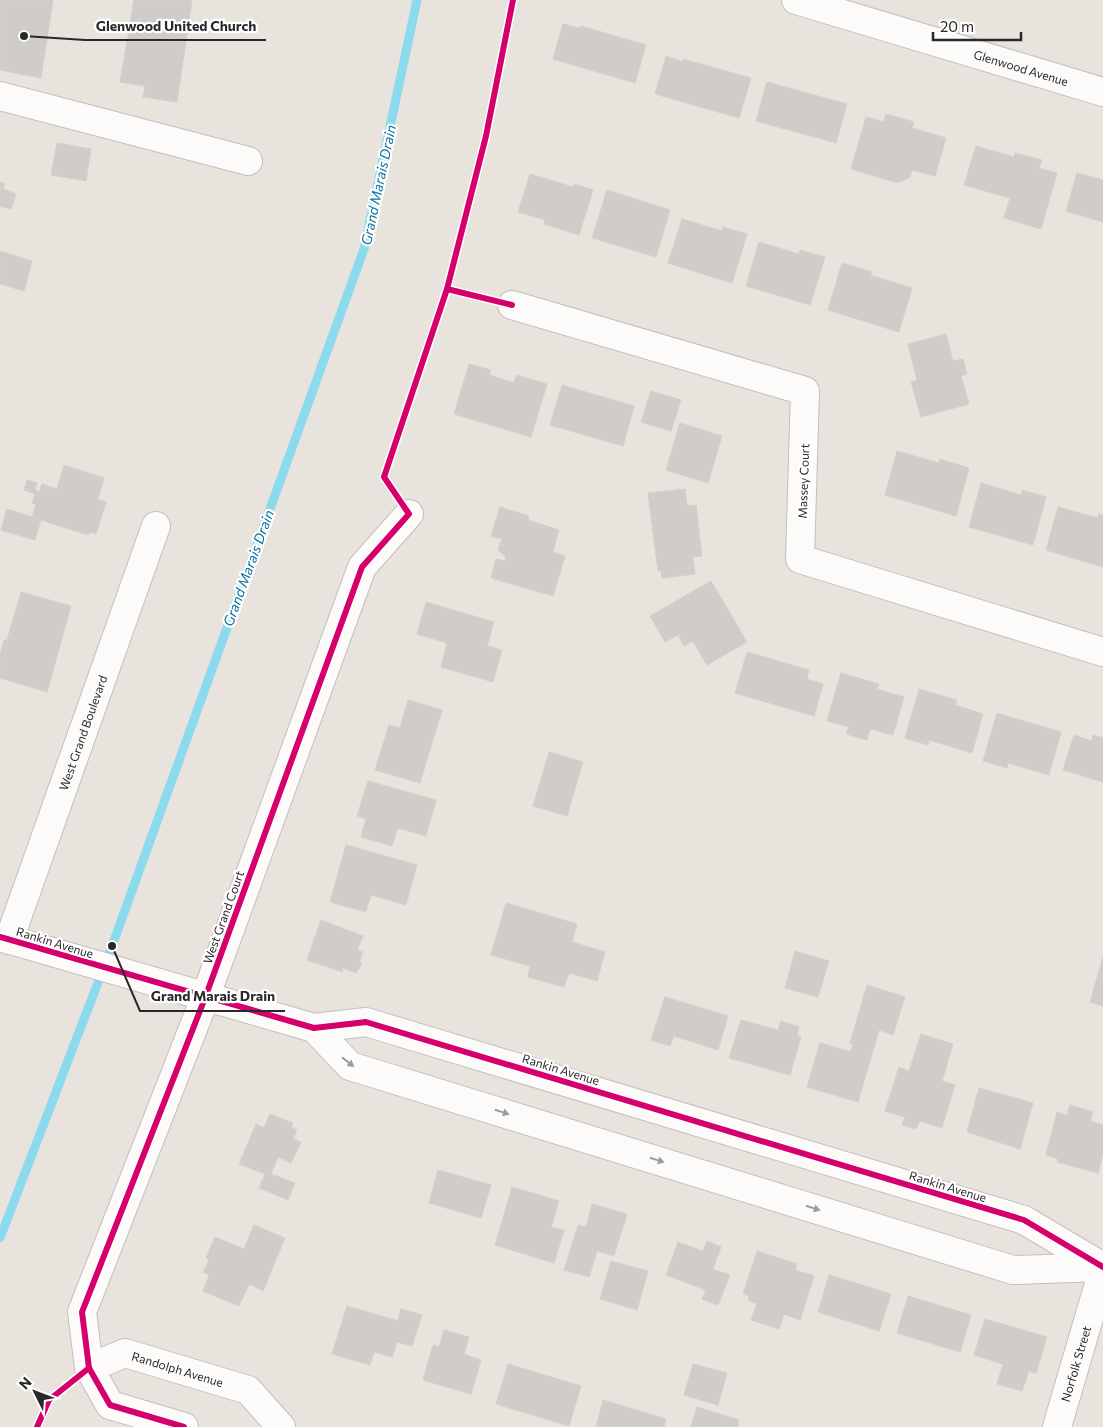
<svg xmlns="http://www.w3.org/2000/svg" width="1103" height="1427" font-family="Commissioner,sans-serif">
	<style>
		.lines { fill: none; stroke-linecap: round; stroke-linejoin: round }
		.stream { stroke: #8cdaee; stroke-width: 9 }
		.building { fill: #d0cdc9; stroke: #d3cfca }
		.minor-casing { stroke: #c1bfbf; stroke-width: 30 }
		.minor { stroke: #fcfbfa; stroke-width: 28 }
		.cycleway-casing { stroke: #fff; stroke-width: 9 }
		.cycleway { stroke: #d6006c; stroke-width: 6 }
		.oneway { fill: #9d9c9c }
		.labels { text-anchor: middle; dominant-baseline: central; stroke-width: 4.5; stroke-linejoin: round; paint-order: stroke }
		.street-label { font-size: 12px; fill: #292929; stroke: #fff }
		.water-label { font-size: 14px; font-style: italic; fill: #0572a0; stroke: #fff }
		.leader { fill: none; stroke: #292929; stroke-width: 2 }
		.callout-dot { fill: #292929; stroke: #fff; stroke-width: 2 }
		.callout-label { font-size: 14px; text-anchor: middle; font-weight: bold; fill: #292929; stroke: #fff; stroke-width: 4.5; stroke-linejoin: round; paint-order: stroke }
	</style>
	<rect width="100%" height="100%" fill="#e8e3dd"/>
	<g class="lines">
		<path class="stream" d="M0 1238 112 946 364 249 417 0"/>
	</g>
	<g class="building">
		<path d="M0 0H53L41 78 0 70Z"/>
		<path d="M134 0H192L177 102 143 97 145 86 120 82Z"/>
		<path d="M563 24 580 28 581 26 646 45 635 83 553 59Z"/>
		<path d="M666 56 683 62V59L751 78 739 118 655 94Z"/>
		<path d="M767 82 847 104 836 143 756 121Z"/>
		<path d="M886 114 914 122 912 128 946 138 935 176 912 170 910 177 898 183 851 169 866 117 884 122Z"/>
		<path d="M57 143 91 149 86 181 51 175Z"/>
		<path d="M976 146 1014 157 1015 153 1042 160 1039 168 1057 173 1041 229 1004 218 1010 198 964 185Z"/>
		<path d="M1077 173 1103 180V222L1066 211Z"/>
		<path d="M530 174 573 187 574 184 593 190 579 235 544 224 545 220 518 212Z"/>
		<path d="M0 182 5 184 3 189 16 194 11 209 0 206Z"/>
		<path d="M607 190 670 210 656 257 592 238Z"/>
		<path d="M682 219 722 231 723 227 747 234 732 283 668 263Z"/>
		<path d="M759 242 799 254 800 250 825 257 810 305 746 286Z"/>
		<path d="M0 251 32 261 24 291 0 284Z"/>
		<path d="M842 263 872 272 870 275 912 288 899 332 828 310Z"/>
		<path d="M946 334 953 361 963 359 967 374 961 376 969 404 921 417 911 382 917 380 908 344Z"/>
		<path d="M469 364 491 370 489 375 514 383 516 375 547 384 531 437 454 414Z"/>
		<path d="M562 385 634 406 623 446 550 425Z"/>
		<path d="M651 391 681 400 671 431 641 422Z"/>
		<path d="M680 423 722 436 708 483 666 470Z"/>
		<path d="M897 451 939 463 940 459 969 468 956 516 885 495Z"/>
		<path d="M64 465 104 478 98 499 106 502 96 534 89 532 88 535 41 520 35 540 1 530 7 509 32 517 36 504 32 503 35 494 24 490 27 480 37 483 35 490 39 492 42 484 57 489Z"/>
		<path d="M981 483 1021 495 1022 490 1046 497 1033 545 969 527Z"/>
		<path d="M685 489 687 506 696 505 702 556 693 557 695 574 662 578 661 571H658L648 493Z"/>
		<path d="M500 507 529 516 528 520 559 530 553 552 565 556 553 596 491 578 496 559 505 561 506 557 498 550 502 539 491 536Z"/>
		<path d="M1058 507 1098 518 1099 514 1103 515V567L1046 550Z"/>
		<path d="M711 581 747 642 707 665 693 641 684 646 678 635 665 642 650 616Z"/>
		<path d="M21 592 71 606 47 692 0 678V655L4 640H7Z"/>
		<path d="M426 602 494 622 487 646 502 650 493 682 441 667 447 643 417 634Z"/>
		<path d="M747 652 809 670 807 679 823 684 814 716 735 693Z"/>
		<path d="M841 673 879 684 877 689 904 697 893 735 870 729 867 740 846 734 849 727 827 721Z"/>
		<path d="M919 689 957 700 955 705 983 714 972 753 929 740 928 745 905 738Z"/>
		<path d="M408 700 442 710 420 783 375 770 389 725 400 728Z"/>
		<path d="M997 713 1061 732 1049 775 1008 763 1007 768 983 761Z"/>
		<path d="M1074 735 1092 741 1093 735 1103 738V782L1063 770Z"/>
		<path d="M549 752 583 762 567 816 533 806Z"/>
		<path d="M368 781 436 800 426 836 398 828 392 846 361 837 366 819 357 816Z"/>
		<path d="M346 845 417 865 406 905 371 895 366 912 330 902Z"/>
		<path d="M506 903 577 924 572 942 605 952 597 981 569 973 564 987 528 977 530 966 491 955Z"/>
		<path d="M321 920 363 936 357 950 363 952 359 962 362 963 356 973 343 968 342 972 307 960Z"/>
		<path d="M795 951 829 961 818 997 785 988Z"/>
		<path d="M1103 957V1006L1090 1002Z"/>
		<path d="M867 985 905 997 893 1035 879 1030 858 1102 807 1087 820 1043 851 1052 853 1044 850 1043Z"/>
		<path d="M665 997 728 1016 718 1050 674 1036 670 1046 651 1040Z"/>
		<path d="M741 1020 778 1030 781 1021 799 1027 797 1036 801 1037 790 1075 729 1058Z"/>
		<path d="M921 1034 953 1044 942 1081 955 1085 942 1128 919 1121 916 1129 902 1125 905 1117 885 1111 899 1067 909 1071Z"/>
		<path d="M979 1088 1033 1103 1020 1149 967 1132Z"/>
		<path d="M1070 1105 1093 1112 1090 1121 1103 1125V1154L1098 1173 1057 1162 1058 1159 1046 1155 1057 1112 1067 1115Z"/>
		<path d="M270 1114 293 1123 291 1127 297 1130 293 1139 301 1142 291 1163 278 1157 271 1174 295 1183 288 1200 259 1188 265 1174 239 1164 256 1124 264 1128Z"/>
		<path d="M438 1170 491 1185 481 1218 429 1203Z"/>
		<path d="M512 1187 559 1201 551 1227 564 1230 554 1263 495 1245Z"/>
		<path d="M592 1204 627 1214 614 1256 597 1251 589 1277 564 1270 578 1225 586 1227Z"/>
		<path d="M254 1225 285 1238 263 1291 249 1284 239 1306 203 1291 209 1275 203 1272 209 1260 206 1258 215 1237 244 1249Z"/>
		<path d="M707 1241 721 1247 713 1269 730 1275 718 1305 702 1299 706 1290 666 1275 678 1242 703 1251Z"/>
		<path d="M757 1251 797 1264 795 1270 814 1276 800 1320 784 1314 779 1329 751 1320 757 1304 748 1300 749 1296 743 1294Z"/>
		<path d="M611 1261 648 1271 637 1310 600 1299Z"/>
		<path d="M829 1275 891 1294 879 1331 818 1312Z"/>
		<path d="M908 1296 971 1315 960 1352 897 1333Z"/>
		<path d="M347 1306 398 1321 401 1309 422 1315 412 1346 397 1342 392 1357 374 1352 370 1365 332 1354Z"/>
		<path d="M985 1319 1047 1337 1036 1373 1029 1371 1022 1391 997 1384 1003 1364 974 1355Z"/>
		<path d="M444 1330 469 1337 464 1354 481 1360 471 1394 423 1380 433 1345 439 1347Z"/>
		<path d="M508 1364 581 1386 569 1426 496 1404Z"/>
		<path d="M693 1364 727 1373 718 1405 684 1395Z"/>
		<path d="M603 1400 666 1419 664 1427H596Z"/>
		<path d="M697 1407 739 1420 737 1427H691Z"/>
	</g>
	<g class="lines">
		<g class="minor-casing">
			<g id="minor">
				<path id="s1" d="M796 0 1103 92"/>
				<path d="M0 96 248 161"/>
				<path d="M512 305 805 391 800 559 1103 652"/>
				<path d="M0 937 314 1028 366 1022 1024 1220 1103 1267"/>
				<path id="s2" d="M9 940 156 526"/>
				<path d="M314 1028 350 1066 1013 1270 1103 1267"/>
				<path id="s3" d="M89 1368 125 1353 248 1390 281 1427"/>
				<path d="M184 1427 110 1405 89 1368 82 1312 205 998 362 567 409 514"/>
				<path id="s4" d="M1057 1427 1103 1270"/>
			</g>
		</g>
		<use href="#minor" class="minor"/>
		<g class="cycleway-casing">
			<g id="cycleway">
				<path d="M447 289 512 305"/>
				<path d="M0 937 314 1028 366 1022 1024 1220 1103 1267"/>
				<path d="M37 1427 49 1400 89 1368"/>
				<path d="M184 1427 110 1405 89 1368 82 1312 205 998 362 567 409 514 384 477 447 289 486 136 513 0"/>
			</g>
		</g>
		<use href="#cycleway" class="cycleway"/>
	</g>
	<defs><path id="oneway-solid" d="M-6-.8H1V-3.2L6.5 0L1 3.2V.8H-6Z" transform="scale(1.25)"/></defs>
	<g class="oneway">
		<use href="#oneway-solid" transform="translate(348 1062) rotate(38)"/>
		<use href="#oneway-solid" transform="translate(502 1112) rotate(17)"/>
		<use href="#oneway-solid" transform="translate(657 1160) rotate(17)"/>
		<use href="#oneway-solid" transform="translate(813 1208) rotate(17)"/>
	</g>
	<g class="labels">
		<g class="street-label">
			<text stroke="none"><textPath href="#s1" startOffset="235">Glenwood Avenue</textPath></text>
			<text transform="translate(803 481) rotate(-88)">Massey Court</text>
			<text stroke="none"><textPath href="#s2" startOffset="220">West Grand Boulevard</textPath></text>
			<text transform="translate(223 917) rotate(-70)">West Grand Court</text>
			<text transform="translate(55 942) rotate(17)">Rankin Avenue</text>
			<text transform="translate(561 1069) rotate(17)">Rankin Avenue</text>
			<text transform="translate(948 1186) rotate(17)">Rankin Avenue</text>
			<text stroke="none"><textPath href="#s4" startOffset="66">Norfolk Street</textPath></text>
			<text stroke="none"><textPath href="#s3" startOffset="94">Randolph Avenue</textPath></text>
		</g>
		<g class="water-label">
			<text transform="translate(378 185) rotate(-78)">Grand Marais Drain</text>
			<text transform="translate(248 568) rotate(-70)">Grand Marais Drain</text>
		</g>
	</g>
	<path class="leader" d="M24 36L85 40H266M112 946L140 1011H285"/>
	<g class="callout-dot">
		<circle cx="24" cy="36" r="5"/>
		<circle cx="112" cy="946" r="5"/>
	</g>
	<g class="callout-label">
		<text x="176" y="31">Glenwood United Church</text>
		<text x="213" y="1001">Grand Marais Drain</text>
	</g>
	<g transform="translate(35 1392) rotate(312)" stroke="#ffffff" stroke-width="4" paint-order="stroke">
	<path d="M0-4L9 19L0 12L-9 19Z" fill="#292929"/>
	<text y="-8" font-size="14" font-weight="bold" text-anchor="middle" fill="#292929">N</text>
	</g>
	<path d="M933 32v8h88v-8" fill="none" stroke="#292929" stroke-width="2.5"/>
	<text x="940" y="32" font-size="15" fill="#292929" stroke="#ffffff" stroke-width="4" paint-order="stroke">20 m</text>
</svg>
